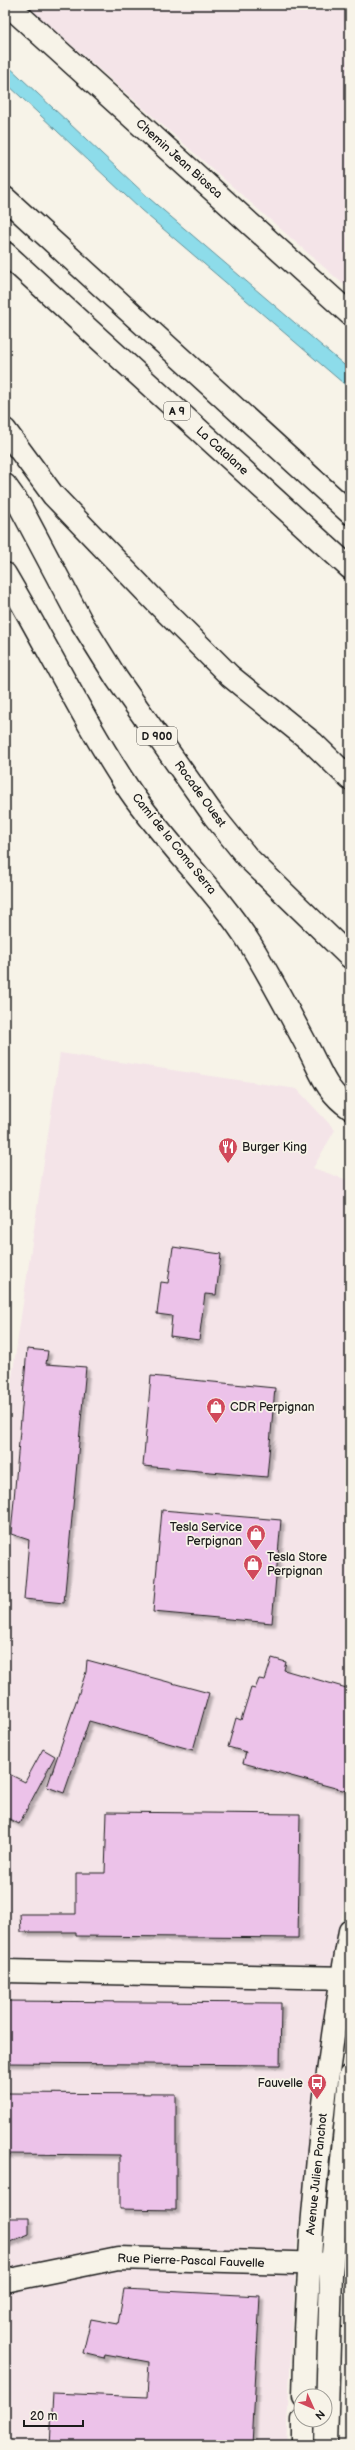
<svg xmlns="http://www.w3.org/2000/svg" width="355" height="2450" font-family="'Balsamiq Sans',sans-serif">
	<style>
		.built { fill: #f4e4e8 }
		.water { fill: #8ddcea; stroke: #608f98 }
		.building { fill: #ecc2e9; stroke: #1c1c1c; filter: url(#shadow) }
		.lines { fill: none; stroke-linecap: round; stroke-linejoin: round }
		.street-casing { stroke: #1c1c1c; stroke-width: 25 }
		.secondary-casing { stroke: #1c1c1c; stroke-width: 25 }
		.highway-casing { stroke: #1c1c1c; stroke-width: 25 }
		.street { stroke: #f7f3e8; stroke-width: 22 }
		.secondary { stroke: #f7f3e8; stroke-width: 22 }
		.highway { stroke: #f7f3e8; stroke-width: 22 }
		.labels { text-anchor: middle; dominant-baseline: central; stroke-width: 3.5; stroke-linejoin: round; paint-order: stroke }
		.shield { fill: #f7f3e8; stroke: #5e5c59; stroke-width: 1 }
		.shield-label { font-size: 11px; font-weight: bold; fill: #1c1c1c }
		.street-label { font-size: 12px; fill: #1c1c1c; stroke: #f7f3e8 }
		.poi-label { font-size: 12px; fill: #1c1c1c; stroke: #f7f3e8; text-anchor: start }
	</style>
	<defs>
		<filter id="shadow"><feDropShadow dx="3.5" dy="3.5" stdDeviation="1" flood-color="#0004"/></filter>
	</defs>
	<rect width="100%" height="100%" fill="#f7f3e8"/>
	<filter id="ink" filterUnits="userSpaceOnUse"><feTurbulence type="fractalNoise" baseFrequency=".025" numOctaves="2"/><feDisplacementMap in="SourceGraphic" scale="8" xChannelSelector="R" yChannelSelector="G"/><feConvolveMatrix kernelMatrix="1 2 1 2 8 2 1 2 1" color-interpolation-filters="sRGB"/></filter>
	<g filter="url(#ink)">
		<g class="built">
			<path d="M26 5H350V290Z"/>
			<path d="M60 1053 297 1089 335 1130 313 1168 350 1181V1238L348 1246 350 1247V1877L330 1975 297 2242 286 2445H5V1425Z"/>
		</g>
		<path class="water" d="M5 63 150 199 350 370V389L141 210 5 82Z"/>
		<g class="building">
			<path d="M173 1247 221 1254 216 1295 205 1294 199 1340 170 1336 172 1316 157 1314 161 1282 168 1283Z"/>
			<path d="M27 1349 48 1351 46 1364 86 1367 64 1603 24 1599 29 1540 11 1534Z"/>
			<path d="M151 1376 275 1388 267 1477 143 1466Z"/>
			<path d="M162 1510 281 1520 272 1623 153 1612Z"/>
			<path d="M272 1658 286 1662 284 1670 350 1689V1792L243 1763 246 1752 228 1747 236 1718 241 1720 251 1688 255 1689 259 1679 265 1680Z"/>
			<path d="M87 1660 209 1693 193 1750 89 1721 64 1793 47 1787 86 1672Z"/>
			<path d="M43 1749 55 1756 19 1824 5 1817V1772L25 1782Z"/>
			<path d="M107 1812 300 1814 298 1938 76 1936V1932H21L20 1914H76V1873H105Z"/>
			<path d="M5 2001 281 2003 280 2065 5 2063Z"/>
			<path d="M5 2093 176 2094V2210L120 2209V2155L5 2154Z"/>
			<path d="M5 2218H29V2234L5 2244Z"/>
			<path d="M124 2289 260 2296 252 2445H50L53 2393 147 2397 149 2362 105 2354 104 2358 83 2353 91 2319 118 2324Z"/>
		</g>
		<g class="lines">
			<g class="street-casing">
				<g id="street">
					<path d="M8 5 350 314"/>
					<path d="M5 574C47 645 84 722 130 791 167 845 216 890 251 945 271 978 289 1012 307 1046 321 1071 325 1091 350 1108"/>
					<path d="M5 1971 350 1978"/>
					<path d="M5 2281 118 2258 329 2264"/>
				</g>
			</g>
			<g class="secondary-casing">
				<g id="secondary">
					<path d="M304 2396C307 2240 322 2084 350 1931"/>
					<path d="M303 2445V2420"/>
					<path d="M326 2445 331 2275 350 2076"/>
				</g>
			</g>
			<g class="highway-casing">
				<g id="highway">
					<path d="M5 198 350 513"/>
					<path d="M5 253 350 568"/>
					<path d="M5 430 53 495 155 601 230 676 313 743 350 779"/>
					<path d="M5 485 20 506 82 623 117 679 214 816 248 858 350 957"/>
				</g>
			</g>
			<use href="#street" class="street"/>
			<use href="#secondary" class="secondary"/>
			<use href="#highway" class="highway"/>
		</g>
	</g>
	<defs>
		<g id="restaurant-pin" transform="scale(1)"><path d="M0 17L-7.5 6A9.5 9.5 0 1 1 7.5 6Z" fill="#d1495b" stroke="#f7f3e8"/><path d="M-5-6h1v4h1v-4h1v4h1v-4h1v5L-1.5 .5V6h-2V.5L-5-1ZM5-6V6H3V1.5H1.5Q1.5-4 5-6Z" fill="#fff"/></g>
		<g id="shop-pin" transform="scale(1)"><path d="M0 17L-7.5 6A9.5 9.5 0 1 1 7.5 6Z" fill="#d1495b" stroke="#f7f3e8"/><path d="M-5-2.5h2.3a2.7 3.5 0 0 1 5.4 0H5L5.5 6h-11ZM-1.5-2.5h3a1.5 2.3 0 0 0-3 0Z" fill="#fff"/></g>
		<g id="bus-pin" transform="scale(1)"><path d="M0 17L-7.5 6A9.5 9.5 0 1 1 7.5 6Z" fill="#d1495b" stroke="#f7f3e8"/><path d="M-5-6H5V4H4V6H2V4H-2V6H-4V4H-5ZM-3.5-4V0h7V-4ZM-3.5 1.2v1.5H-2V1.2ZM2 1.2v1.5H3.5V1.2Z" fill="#fff"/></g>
	</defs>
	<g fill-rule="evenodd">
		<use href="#restaurant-pin" x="228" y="1147"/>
		<use href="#shop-pin" x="216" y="1407"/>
		<use href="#shop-pin" x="256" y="1534"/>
		<use href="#shop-pin" x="253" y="1564"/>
		<use href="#bus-pin" x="317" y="2083"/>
	</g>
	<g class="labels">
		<g class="shield">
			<rect x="164" y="402" width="26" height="18" rx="3"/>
			<rect x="137" y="727" width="40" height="18" rx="3"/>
		</g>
		<g class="shield-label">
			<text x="177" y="411">A 9</text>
			<text x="157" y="736">D 900</text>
		</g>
		<g class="street-label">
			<text transform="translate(179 159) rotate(42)">Chemin Jean Biosca</text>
			<text transform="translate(222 451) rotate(42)">La Catalane</text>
			<text transform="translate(200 794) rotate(54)">Rocade Ouest</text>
			<text transform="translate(174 844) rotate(51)">Camí de la Coma Serra</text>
			<text transform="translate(317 2174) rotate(-84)">Avenue Julien Panchot</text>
			<text transform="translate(191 2261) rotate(2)">Rue Pierre-Pascal Fauvelle</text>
		</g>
		<g class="poi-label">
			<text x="242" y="1147">Burger King</text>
			<text x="230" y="1407">CDR Perpignan</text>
			<text x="242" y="1527" text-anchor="end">Tesla Service<tspan x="242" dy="14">Perpignan</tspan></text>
			<text x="267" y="1557">Tesla Store<tspan x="267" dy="14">Perpignan</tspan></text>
			<text x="303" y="2083" text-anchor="end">Fauvelle</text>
		</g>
	</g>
	<rect width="355" height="2450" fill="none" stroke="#f7f3e8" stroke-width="20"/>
	<rect x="10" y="10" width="335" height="2430" fill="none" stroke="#1c1c1c" stroke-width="1.5" filter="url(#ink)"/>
	<g transform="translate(313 2408) rotate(135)"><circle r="19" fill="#f7f3e8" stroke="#9f9d96"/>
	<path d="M0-3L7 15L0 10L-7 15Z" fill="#d1495b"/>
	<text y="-6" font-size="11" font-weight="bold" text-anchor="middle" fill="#1c1c1c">N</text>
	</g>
	<path d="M24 2420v6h59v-6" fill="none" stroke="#1c1c1c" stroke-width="2"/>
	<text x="30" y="2420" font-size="12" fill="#1c1c1c" stroke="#f7f3e8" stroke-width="3" paint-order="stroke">20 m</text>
</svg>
